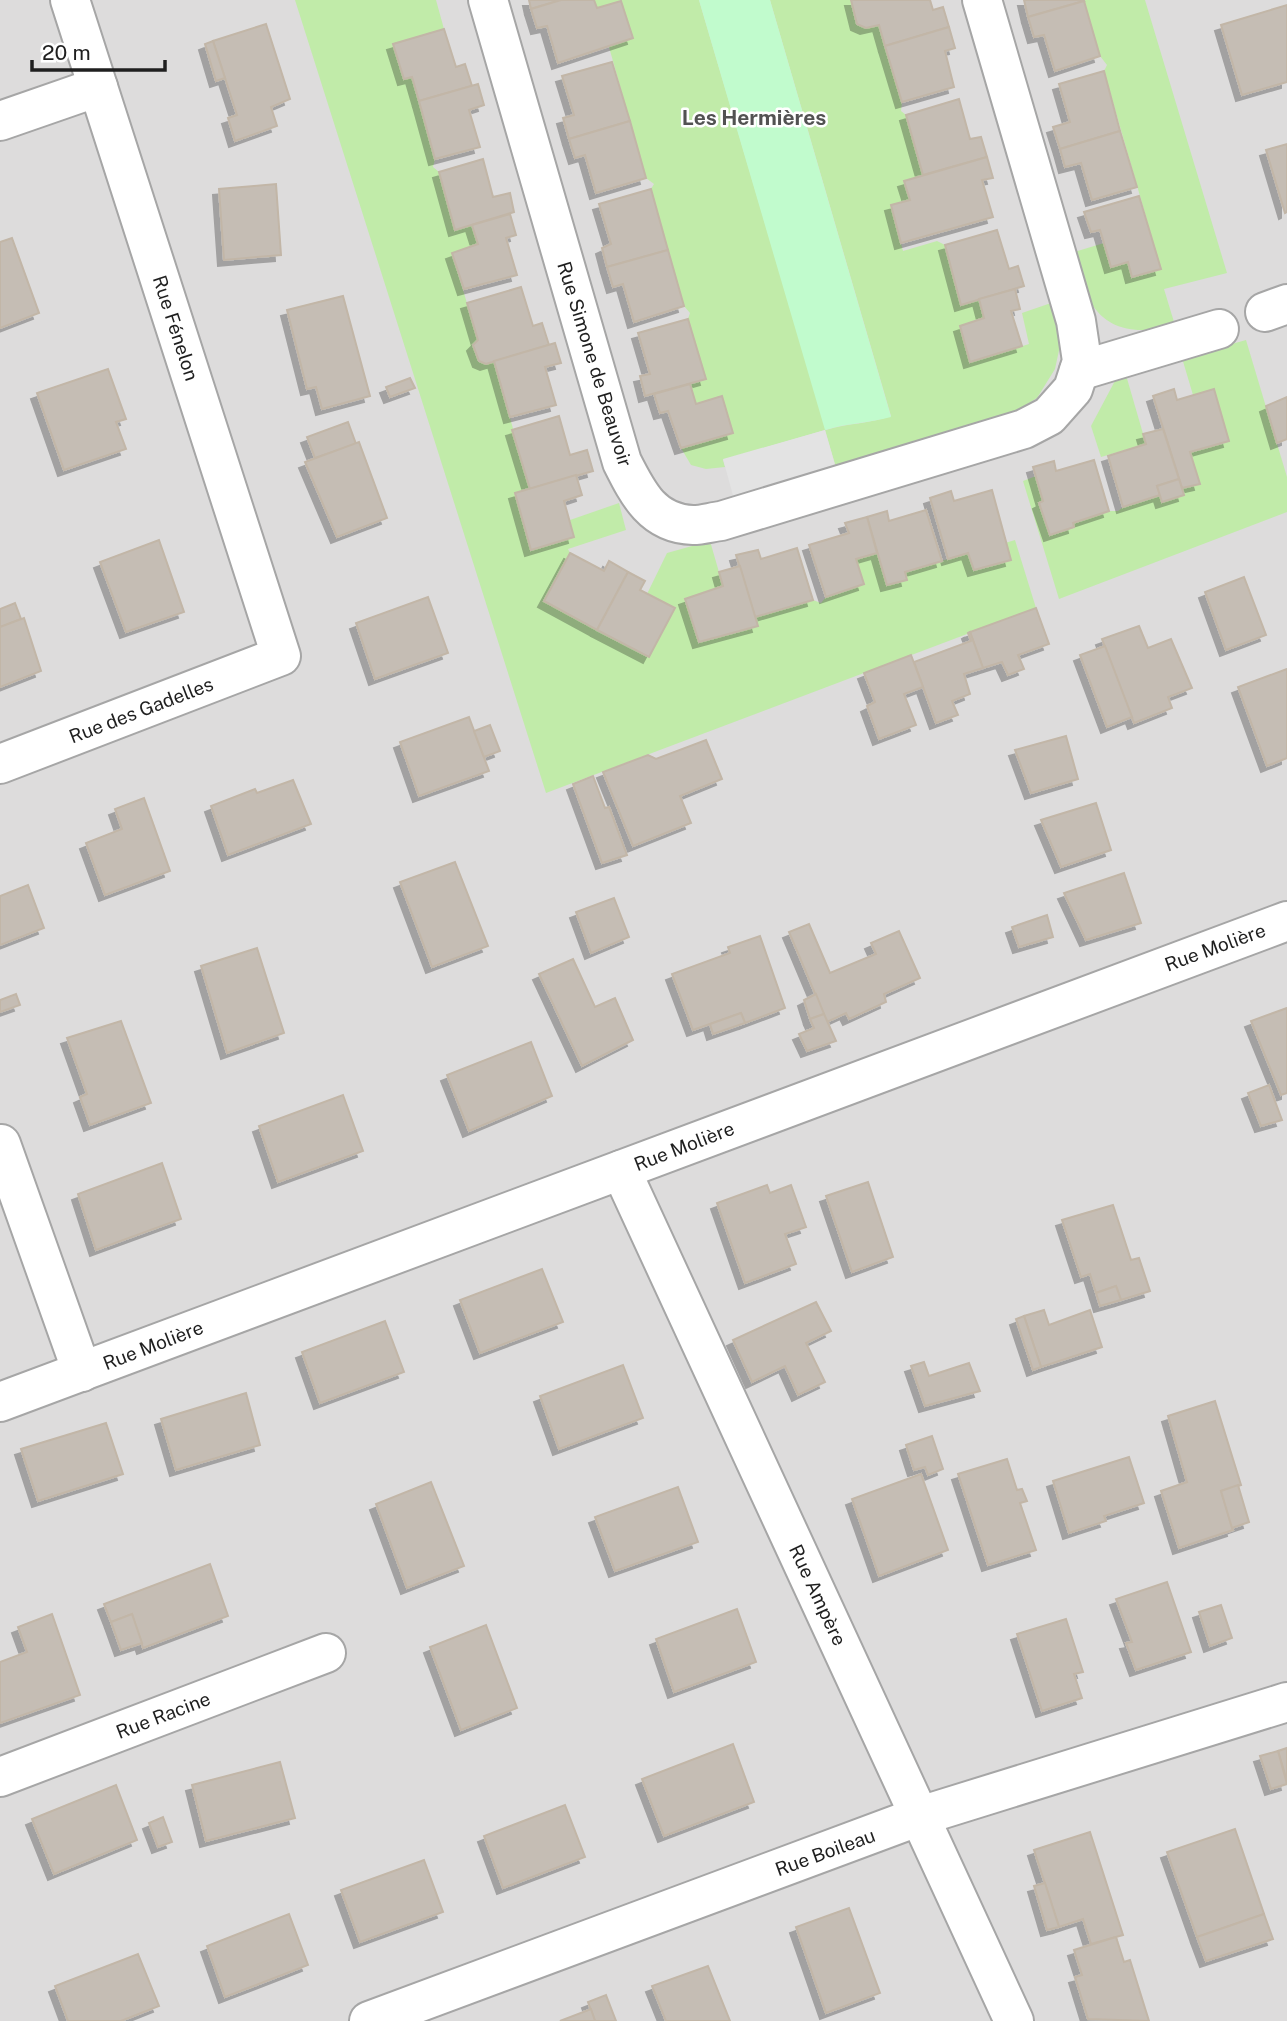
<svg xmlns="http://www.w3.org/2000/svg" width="1287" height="2021" font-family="'Public Sans',sans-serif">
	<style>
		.residential { fill: #dddcdc }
		.grass { fill: #c1eba9 }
		.park { fill: #c1fbcd }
		.parking { fill: #e3e3e3 }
		.building { fill: #c5bdb4; stroke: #c2b6a7; stroke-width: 2; filter: url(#shadow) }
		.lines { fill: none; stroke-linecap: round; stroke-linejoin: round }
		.minor-casing { stroke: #a6a6a6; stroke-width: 42 }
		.minor { stroke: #fff; stroke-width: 38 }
		.labels { text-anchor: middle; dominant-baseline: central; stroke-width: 5; stroke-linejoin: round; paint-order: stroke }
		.street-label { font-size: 19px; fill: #1f1f1f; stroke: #fff }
		.neighbourhood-label { font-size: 21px; font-weight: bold; fill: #525252; stroke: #fff }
	</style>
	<defs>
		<filter id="shadow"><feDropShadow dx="-6" dy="6" stdDeviation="0" flood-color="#0004"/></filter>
	</defs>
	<rect width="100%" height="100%" fill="#f0ede5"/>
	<rect class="residential" x="0" y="0" width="1287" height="2021"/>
	<g class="grass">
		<path d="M295 0H436L444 29 393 44 404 79 412 77 435 159 433 167 439 172 455 229 472 225 478 244 452 253 478 340 473 346 478 361 486 364 494 361 530 489 515 494 531 549 574 537 570 520 619 503 626 530 568 549 570 553 544 601 597 630 647 594 667 553 710 541 723 586 685 599 700 642 757 626 755 617 813 600 821 603 826 597 863 584 856 559 877 553 887 585 907 580 905 572 968 553 974 570 1010 560 1005 543 1015 540 1036 608 546 793Z"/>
		<path d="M594 0H699L826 430C847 423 870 424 891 416L770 0H851L857 24 866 28 879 25 902 102 901 111 906 115 923 175 910 200 891 206 903 251 937 241 945 245 979 299 984 318 960 326 970 362 1029 344 1022 313 1051 303 1061 341 1055 369 1037 398 1011 414 836 468 825 430 723 460 725 467 706 469 691 465 681 448 732 433 722 397 696 403 690 384 706 379 688 319 690 313 684 306 651 189 654 184 646 178 609 47V45L632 37 621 1 597 8Z"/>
		<path d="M1083 0H1145L1227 273 1164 289 1174 322C1164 325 1152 330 1142 330 1094 330 1083 291 1071 253L1104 243 1111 267 1128 262 1132 277 1161 269 1104 71 1107 65 1100 56Z"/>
		<path d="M1246 340 1287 477V512L1059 599 1023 481 1036 476 1043 501 1040 503 1050 535 1074 528 1073 523 1109 511H1118L1123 507 1160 496 1162 502 1184 495 1182 488 1200 483 1190 452 1229 441 1214 389 1193 395 1182 358Z"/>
		<path d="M1126 375 1146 444 1101 457 1091 426 1117 377Z"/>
	</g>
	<path class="park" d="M699 0H770L891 417C869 423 847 423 825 430Z"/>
	<path class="parking" d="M825 430 836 468 734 499 723 459Z"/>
	<g class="building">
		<path d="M529 0H561L531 9Z"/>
		<path d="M561 0H594L597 8 621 1 633 38 558 63 547 26 537 28 531 9Z"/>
		<path d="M851 0H930L933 10 943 7 949 27 885 46 879 25 866 28 857 24Z"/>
		<path d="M1024 0H1083L1084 1 1028 17Z"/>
		<path d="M1084 1 1100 56 1055 71 1044 35 1034 37 1028 17Z"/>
		<path d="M1287 5V82L1242 95 1221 25Z"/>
		<path d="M266 24 290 99 271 107 277 126 235 141 228 118 237 115 213 41Z"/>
		<path d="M949 27 955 48 945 51 954 87 902 102 885 46Z"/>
		<path d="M444 29 456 67 465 64 472 86 419 101 412 77 404 79 393 44Z"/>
		<path d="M213 41 225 78 216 81 205 44Z"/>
		<path d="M612 62 630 121 569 139 563 118 574 115 562 76Z"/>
		<path d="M1104 71 1120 131 1060 149 1053 127 1070 122 1059 84Z"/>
		<path d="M478 84 484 105 469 110 480 147 435 159 419 101Z"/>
		<path d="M959 99 970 139 981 137 987 157 923 175 906 115Z"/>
		<path d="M630 121 646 178 596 193 585 155 575 158 569 139Z"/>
		<path d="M1120 131 1137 187 1092 200 1081 163 1065 167 1060 149Z"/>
		<path d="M1287 144V212L1285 213 1266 150Z"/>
		<path d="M987 157 993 178 982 180 993 217 901 243 891 205 910 200 904 181Z"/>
		<path d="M483 159 493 197 510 193 514 212 455 230 439 172Z"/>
		<path d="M276 184 281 255 224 260 219 189Z"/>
		<path d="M651 189 668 250 607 267 602 248 611 244 599 204Z"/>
		<path d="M1139 196 1161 269 1132 277 1128 262 1111 267 1100 230 1091 232 1084 212Z"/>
		<path d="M510 214 516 235 506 238 517 275 464 289 452 253 478 244 472 225Z"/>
		<path d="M997 230 1009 269 1018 266 1024 286 961 305 945 245Z"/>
		<path d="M12 238 39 313 0 328V242Z"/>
		<path d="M668 250 684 306 634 322 623 284 613 287 607 267Z"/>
		<path d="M521 287 533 326 542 323 549 345 486 364 479 361 473 345 478 340 467 303Z"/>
		<path d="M1015 289 1020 309 1011 311 1022 346 970 362 960 326 984 318 979 299Z"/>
		<path d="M343 296 370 396 322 409 316 387 307 389 287 310Z"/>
		<path d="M688 319 706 379 645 396 640 376 650 374 638 333Z"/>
		<path d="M555 343 561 363 545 367 556 405 510 417 494 361Z"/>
		<path d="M108 369 126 419 116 422 126 449 64 470 37 393Z"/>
		<path d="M410 378 415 388 390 397 386 387Z"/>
		<path d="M690 384 696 404 722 396 733 433 681 448 668 411 660 413 654 394Z"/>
		<path d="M1174 389 1177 400 1214 389 1229 441 1190 452 1200 484 1182 488 1153 396Z"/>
		<path d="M1287 397V439L1277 443 1266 406Z"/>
		<path d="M559 416 570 455 587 450 593 471 530 489 512 430Z"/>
		<path d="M348 422 356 444 315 458 307 437Z"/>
		<path d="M1163 429 1179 479 1157 486 1160 495 1123 507 1108 456 1146 444 1143 434Z"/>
		<path d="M359 442 387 518 337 537 305 462Z"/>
		<path d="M1094 460 1109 511 1073 523 1074 527 1050 535 1039 503 1043 501 1033 467 1054 461 1056 471Z"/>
		<path d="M576 475 582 495 564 501 574 537 531 550 515 493Z"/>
		<path d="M1179 479 1184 495 1162 502 1157 486Z"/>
		<path d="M992 490 1011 560 974 570 968 553 948 559 930 498 951 491 954 501Z"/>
		<path d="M926 510 942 561 905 572 907 580 887 585 867 517 887 511 889 521Z"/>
		<path d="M867 517 877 553 856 559 864 584 826 597 809 545 849 533 845 523Z"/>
		<path d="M159 540 184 612 126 632 100 562Z"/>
		<path d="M797 548 813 600 755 617 736 555 758 550 761 559Z"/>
		<path d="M570 553 604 571 609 561 628 572 597 630 544 601Z"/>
		<path d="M740 566 758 626 699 642 685 599 723 586 719 572Z"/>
		<path d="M628 572 645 581 640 590 675 608 649 657 597 630Z"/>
		<path d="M1244 577 1266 635 1226 650 1205 592Z"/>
		<path d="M428 597 448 653 375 679 356 623Z"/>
		<path d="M15 603 21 619 0 627V609Z"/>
		<path d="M1036 608 1049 644 1018 655 1024 669 1008 675 1002 662 983 668 970 632Z"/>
		<path d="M24 618 41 671 0 687V627Z"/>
		<path d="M1139 626 1148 648 1171 639 1192 688 1168 697 1172 708 1134 723 1102 639Z"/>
		<path d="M970 632 983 668 964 674 970 694 952 701 958 715 936 723 914 662 971 641 968 633Z"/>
		<path d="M1105 646 1132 717 1107 727 1080 655Z"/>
		<path d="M911 655 923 687 904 694 916 725 879 739 867 706 875 702 864 673Z"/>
		<path d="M1287 669V758L1267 766 1238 687Z"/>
		<path d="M469 717 489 771 419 796 400 742Z"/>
		<path d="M490 725 500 751 484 757 474 731Z"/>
		<path d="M1066 736 1078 779 1031 793 1015 750Z"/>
		<path d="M706 740 722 779 680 796 691 823 633 846 603 772 648 755 656 759Z"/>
		<path d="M593 776 605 808 609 807 627 855 602 863 573 784Z"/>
		<path d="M293 780 311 824 228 855 211 806 255 789 257 793Z"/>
		<path d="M144 798 170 871 105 895 86 843 122 829 115 809Z"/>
		<path d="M1096 803 1111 850 1061 867 1041 820Z"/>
		<path d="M455 862 488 946 432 967 400 882Z"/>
		<path d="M1124 873 1141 923 1086 940 1064 893Z"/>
		<path d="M28 885 44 928 0 945V896Z"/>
		<path d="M614 898 629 937 591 953 576 912Z"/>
		<path d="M1047 915 1053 937 1019 947 1012 927Z"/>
		<path d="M809 924 830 973 876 954 871 943 899 931 920 978 884 994 886 1002 849 1019 846 1013 827 1022 789 932Z"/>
		<path d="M760 936 785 1008 745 1023 741 1013 693 1030 672 974 730 953 728 947Z"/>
		<path d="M257 948 284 1033 227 1053 201 966Z"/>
		<path d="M573 959 595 1007 615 998 633 1040 582 1066 539 974Z"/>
		<path d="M16 994 20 1005 0 1012V1000Z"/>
		<path d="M816 994 824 1014 810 1019 804 1000Z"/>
		<path d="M1287 1008V1093L1281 1095 1251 1021Z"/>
		<path d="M741 1013 745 1023 713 1034 710 1024Z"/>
		<path d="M824 1014 836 1041 807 1051 799 1034 814 1028 810 1019Z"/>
		<path d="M121 1021 151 1103 90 1125 80 1097 87 1094 67 1038Z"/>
		<path d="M531 1042 552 1096 469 1131 447 1075Z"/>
		<path d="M1269 1085 1282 1120 1261 1126 1248 1093Z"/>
		<path d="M343 1095 363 1151 278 1182 259 1126Z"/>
		<path d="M162 1163 181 1219 96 1250 78 1194Z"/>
		<path d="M868 1182 893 1257 852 1272 826 1196Z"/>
		<path d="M767 1185 770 1193 791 1185 806 1227 785 1234 796 1264 745 1283 717 1203Z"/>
		<path d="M1113 1205 1131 1260 1139 1258 1150 1291 1121 1300 1116 1286 1096 1293 1090 1274 1081 1277 1062 1220Z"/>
		<path d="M542 1269 563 1322 480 1353 460 1300Z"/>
		<path d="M1116 1286 1121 1300 1100 1306 1096 1293Z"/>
		<path d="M816 1302 831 1331 806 1343 825 1382 798 1395 785 1366 752 1382 733 1340Z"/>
		<path d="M1044 1310 1049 1325 1090 1310 1102 1347 1041 1367 1024 1316Z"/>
		<path d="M1024 1316 1041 1367 1033 1370 1016 1319Z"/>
		<path d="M385 1321 404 1372 320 1403 302 1352Z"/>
		<path d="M924 1362 929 1376 969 1363 980 1391 925 1406 911 1366Z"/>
		<path d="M623 1365 643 1418 559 1449 540 1396Z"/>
		<path d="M246 1393 260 1445 176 1470 161 1419Z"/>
		<path d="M1215 1401 1241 1485 1221 1491 1233 1530 1179 1548 1161 1491 1187 1482 1168 1416Z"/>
		<path d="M106 1423 123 1474 38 1501 21 1449Z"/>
		<path d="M932 1436 943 1469 928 1475 925 1467 914 1470 906 1445Z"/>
		<path d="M1129 1457 1144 1503 1104 1516 1106 1521 1069 1533 1053 1481Z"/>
		<path d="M1007 1459 1017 1490 1022 1489 1027 1501 1020 1503 1036 1550 988 1565 958 1474Z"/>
		<path d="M921 1474 948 1550 879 1576 852 1499Z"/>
		<path d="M431 1482 464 1566 407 1588 376 1504Z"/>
		<path d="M1238 1485 1249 1522 1232 1528 1221 1491Z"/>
		<path d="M678 1487 698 1542 615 1571 595 1517Z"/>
		<path d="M210 1564 228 1616 143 1648 132 1614 111 1622 104 1604Z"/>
		<path d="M1167 1582 1191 1652 1136 1670 1126 1643 1132 1642 1116 1599Z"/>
		<path d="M1221 1605 1232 1638 1210 1646 1199 1612Z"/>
		<path d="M737 1609 756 1662 674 1692 656 1639Z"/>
		<path d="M52 1614 80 1695 0 1723V1662L27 1652 18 1627Z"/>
		<path d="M132 1614 142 1643 121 1650 111 1622Z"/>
		<path d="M1066 1619 1083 1672 1074 1674 1082 1698 1042 1711 1017 1634Z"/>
		<path d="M486 1625 517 1708 461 1730 430 1647Z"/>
		<path d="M733 1744 754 1802 664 1836 642 1779Z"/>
		<path d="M1287 1748V1781L1278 1751Z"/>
		<path d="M1278 1751 1287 1784 1271 1789 1260 1756Z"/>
		<path d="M280 1762 295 1818 206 1841 192 1785Z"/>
		<path d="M116 1785 137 1840 54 1874 32 1819Z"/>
		<path d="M565 1805 585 1857 503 1888 484 1836Z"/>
		<path d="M163 1817 172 1842 158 1847 149 1823Z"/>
		<path d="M1235 1829 1264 1914 1197 1937 1167 1852Z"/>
		<path d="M1090 1832 1123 1935 1091 1944 1083 1919 1059 1927 1034 1850Z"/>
		<path d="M424 1860 443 1912 360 1942 341 1890Z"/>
		<path d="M1045 1883 1059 1927 1047 1930 1034 1886Z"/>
		<path d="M849 1908 880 1993 826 2013 796 1927Z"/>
		<path d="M289 1914 308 1965 225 1997 207 1946Z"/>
		<path d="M1264 1914 1273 1939 1206 1961 1197 1937Z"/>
		<path d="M1116 1937 1124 1962 1130 1960 1149 2021 1088 2019 1075 1977 1082 1975 1074 1950Z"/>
		<path d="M138 1954 159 2006 121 2021H68L55 1986Z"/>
		<path d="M708 1966 730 2021H666L652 1986Z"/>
		<path d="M606 1995 616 2021H595L588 2002Z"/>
		<path d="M591 2009 595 2021H560Z"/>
	</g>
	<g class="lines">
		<g class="minor-casing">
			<g id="minor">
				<path d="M488 0 622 462C638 494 653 524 693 525 702 525 712 522 721 521L1024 429 1049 416 1073 389 1082 361 1076 321 982 0"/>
				<path d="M0 121 98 87"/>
				<path d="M1265 312 1287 304"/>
				<path d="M1079 371 1219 329"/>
				<path d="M0 764 281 656 70 0"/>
				<path d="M1 1144 82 1372"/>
				<path d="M621 1170 1014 2021"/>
				<path d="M0 1402 1287 921"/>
				<path d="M0 1777 326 1653"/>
				<path d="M369 2021 920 1816 1287 1702"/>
			</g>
		</g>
		<use href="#minor" class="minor"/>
	</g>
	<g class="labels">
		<g class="street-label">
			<text transform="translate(176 328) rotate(72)">Rue Fénelon</text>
			<text transform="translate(595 364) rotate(73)">Rue Simone de Beauvoir</text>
			<text transform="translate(141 710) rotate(-21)">Rue des Gadelles</text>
			<text transform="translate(1215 947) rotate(-20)">Rue Molière</text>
			<text transform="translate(684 1146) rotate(-21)">Rue Molière</text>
			<text transform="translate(153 1345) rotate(-21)">Rue Molière</text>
			<text transform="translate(818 1595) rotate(65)">Rue Ampère</text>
			<text transform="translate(163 1715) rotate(-21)">Rue Racine</text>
			<text transform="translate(825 1852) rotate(-20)">Rue Boileau</text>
		</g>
		<g class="neighbourhood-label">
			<text x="754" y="117">Les Hermières</text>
		</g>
	</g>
	<path d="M32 60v10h133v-10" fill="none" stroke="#1f1f1f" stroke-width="3.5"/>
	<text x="42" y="60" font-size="21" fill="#1f1f1f" stroke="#ffffff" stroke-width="5" paint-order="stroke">20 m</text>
</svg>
